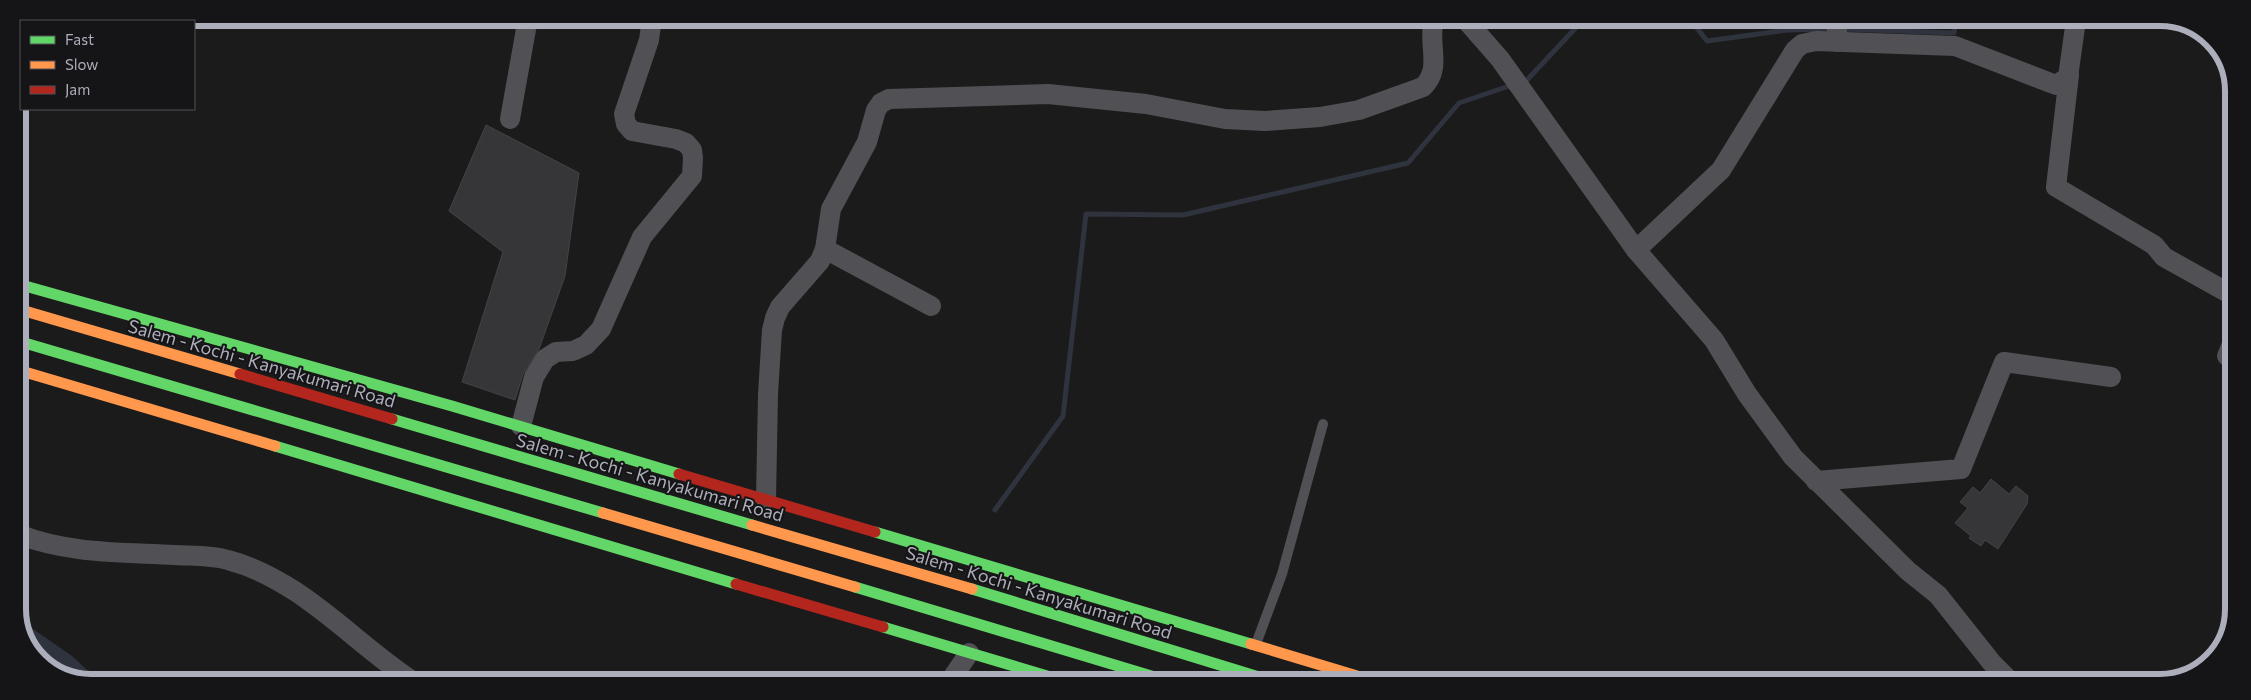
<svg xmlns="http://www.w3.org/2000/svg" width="2251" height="700" font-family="Commissioner,sans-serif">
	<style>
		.water { fill: #2e333d }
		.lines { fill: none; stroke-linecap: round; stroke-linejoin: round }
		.stream { stroke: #2e333d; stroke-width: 5 }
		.building { fill: #363537; stroke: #444447 }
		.lane { stroke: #515155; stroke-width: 10 }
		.street { stroke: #515155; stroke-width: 20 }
		.fast { stroke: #63d668; stroke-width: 11 }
		.slow { stroke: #ff974d; stroke-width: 11 }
		.jam { stroke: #b3261e; stroke-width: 11 }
		.labels { text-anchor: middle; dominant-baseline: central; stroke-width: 4; stroke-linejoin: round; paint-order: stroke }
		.street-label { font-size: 18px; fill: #adaebb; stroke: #151517 }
		.rim { fill: none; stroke: #adaebb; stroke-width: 6 }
	</style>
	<rect width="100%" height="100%" fill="#1b1b1b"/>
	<path class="water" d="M20 620 72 656 98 680H72L33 654Z"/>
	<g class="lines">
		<g class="stream">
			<path d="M1690 19 1707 41 1787 30 1833 29"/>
			<path d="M2148 20 2193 29"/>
			<path d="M1842 29 1954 33 1956 20"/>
			<path d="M1522 82 1527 80 1584 19"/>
			<path d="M995 510 1063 416 1086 214 1183 215 1408 163 1459 103 1512 85"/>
		</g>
	</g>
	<g class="building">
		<path d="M486 125 579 173 565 276 539 349 523 374 515 400 462 382 503 252 449 211Z"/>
		<path d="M1991 479 2009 494 2016 486 2028 496 2027 504 1998 549 1985 540 1981 546 1969 538 1971 536 1955 523 1968 508 1960 502 1973 487 1980 493Z"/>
	</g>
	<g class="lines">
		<path class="lane" d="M1256 644 1282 574 1323 424"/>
		<g class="street">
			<path d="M1465 19 1500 59 1636 250 1714 340 1747 394 1793 457 1908 571 1938 595 1992 663 2011 682"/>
			<path d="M1836 20 1838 42"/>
			<path d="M2069 75 2056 187 2154 245 2164 257 2232 295"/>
			<path d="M510 119 528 18"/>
			<path d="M825 249 931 306"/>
			<path d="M1636 250 1721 170 1795 50 1802 44 1816 41 1955 46 2056 85 2068 77 2076 20"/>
			<path d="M2232 359 2227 356 2232 344"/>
			<path d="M521 426 534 377 545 359 556 352 573 351 586 345 601 329 642 237 692 176 693 158 692 150 686 143 676 139 632 131 626 124 624 114 649 40 652 18"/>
			<path d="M1816 481 1961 469 2004 362 2111 377"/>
			<path d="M766 499 768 394 772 330 775 318 780 307 820 261 825 249 831 209 867 142 876 110 881 103 889 99 1048 94 1146 104 1225 119 1265 121 1320 117 1359 110 1423 87C1443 68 1427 44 1434 19"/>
			<path d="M18 534C68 554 122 552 175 555 192 556 211 555 228 560 300 579 351 640 411 680"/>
			<path d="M950 681 969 653"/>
		</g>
		<g class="fast">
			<path d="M18 284 452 406 679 474"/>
			<path d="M18 341 603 513"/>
			<path d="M392 419 752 525"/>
			<path d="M275 446 736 584"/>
			<path d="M875 532 1251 644"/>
			<path d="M855 587 1168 681"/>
			<path d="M972 589 1272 681"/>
			<path d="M883 627 1064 681"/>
		</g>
		<g class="slow">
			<path d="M18 309 240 374"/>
			<path d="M18 370 275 446"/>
			<path d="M603 513 855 587"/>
			<path d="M752 525 972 589"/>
			<path d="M1251 644 1377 682"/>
		</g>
		<g class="jam">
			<path d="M240 374 392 419"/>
			<path d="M679 474 875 532"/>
			<path d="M736 584 883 627"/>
		</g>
	</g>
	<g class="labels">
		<g class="street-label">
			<text transform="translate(262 363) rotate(16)">Salem - Kochi - Kanyakumari Road</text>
			<text transform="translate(650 477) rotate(16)">Salem - Kochi - Kanyakumari Road</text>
			<text transform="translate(1039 592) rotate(17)">Salem - Kochi - Kanyakumari Road</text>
		</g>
	</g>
	<path d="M0 0H2251V700H0ZM91 26H2160A65 65 0 0 1 2225 91V609A65 65 0 0 1 2160 674H91A65 65 0 0 1 26 609V91A65 65 0 0 1 91 26Z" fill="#151517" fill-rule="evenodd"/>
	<path class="rim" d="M91 26H2160A65 65 0 0 1 2225 91V609A65 65 0 0 1 2160 674H91A65 65 0 0 1 26 609V91A65 65 0 0 1 91 26Z"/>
	<rect x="20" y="20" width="175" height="90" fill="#151517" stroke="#525259"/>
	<rect x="30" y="36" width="25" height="8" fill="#63d668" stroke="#525259"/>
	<text x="65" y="45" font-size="15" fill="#adaebb">Fast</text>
	<rect x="30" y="61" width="25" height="8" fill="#ff974d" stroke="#525259"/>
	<text x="65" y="70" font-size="15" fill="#adaebb">Slow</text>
	<rect x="30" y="86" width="25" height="8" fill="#b3261e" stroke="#525259"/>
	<text x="65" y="95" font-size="15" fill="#adaebb">Jam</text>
</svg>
